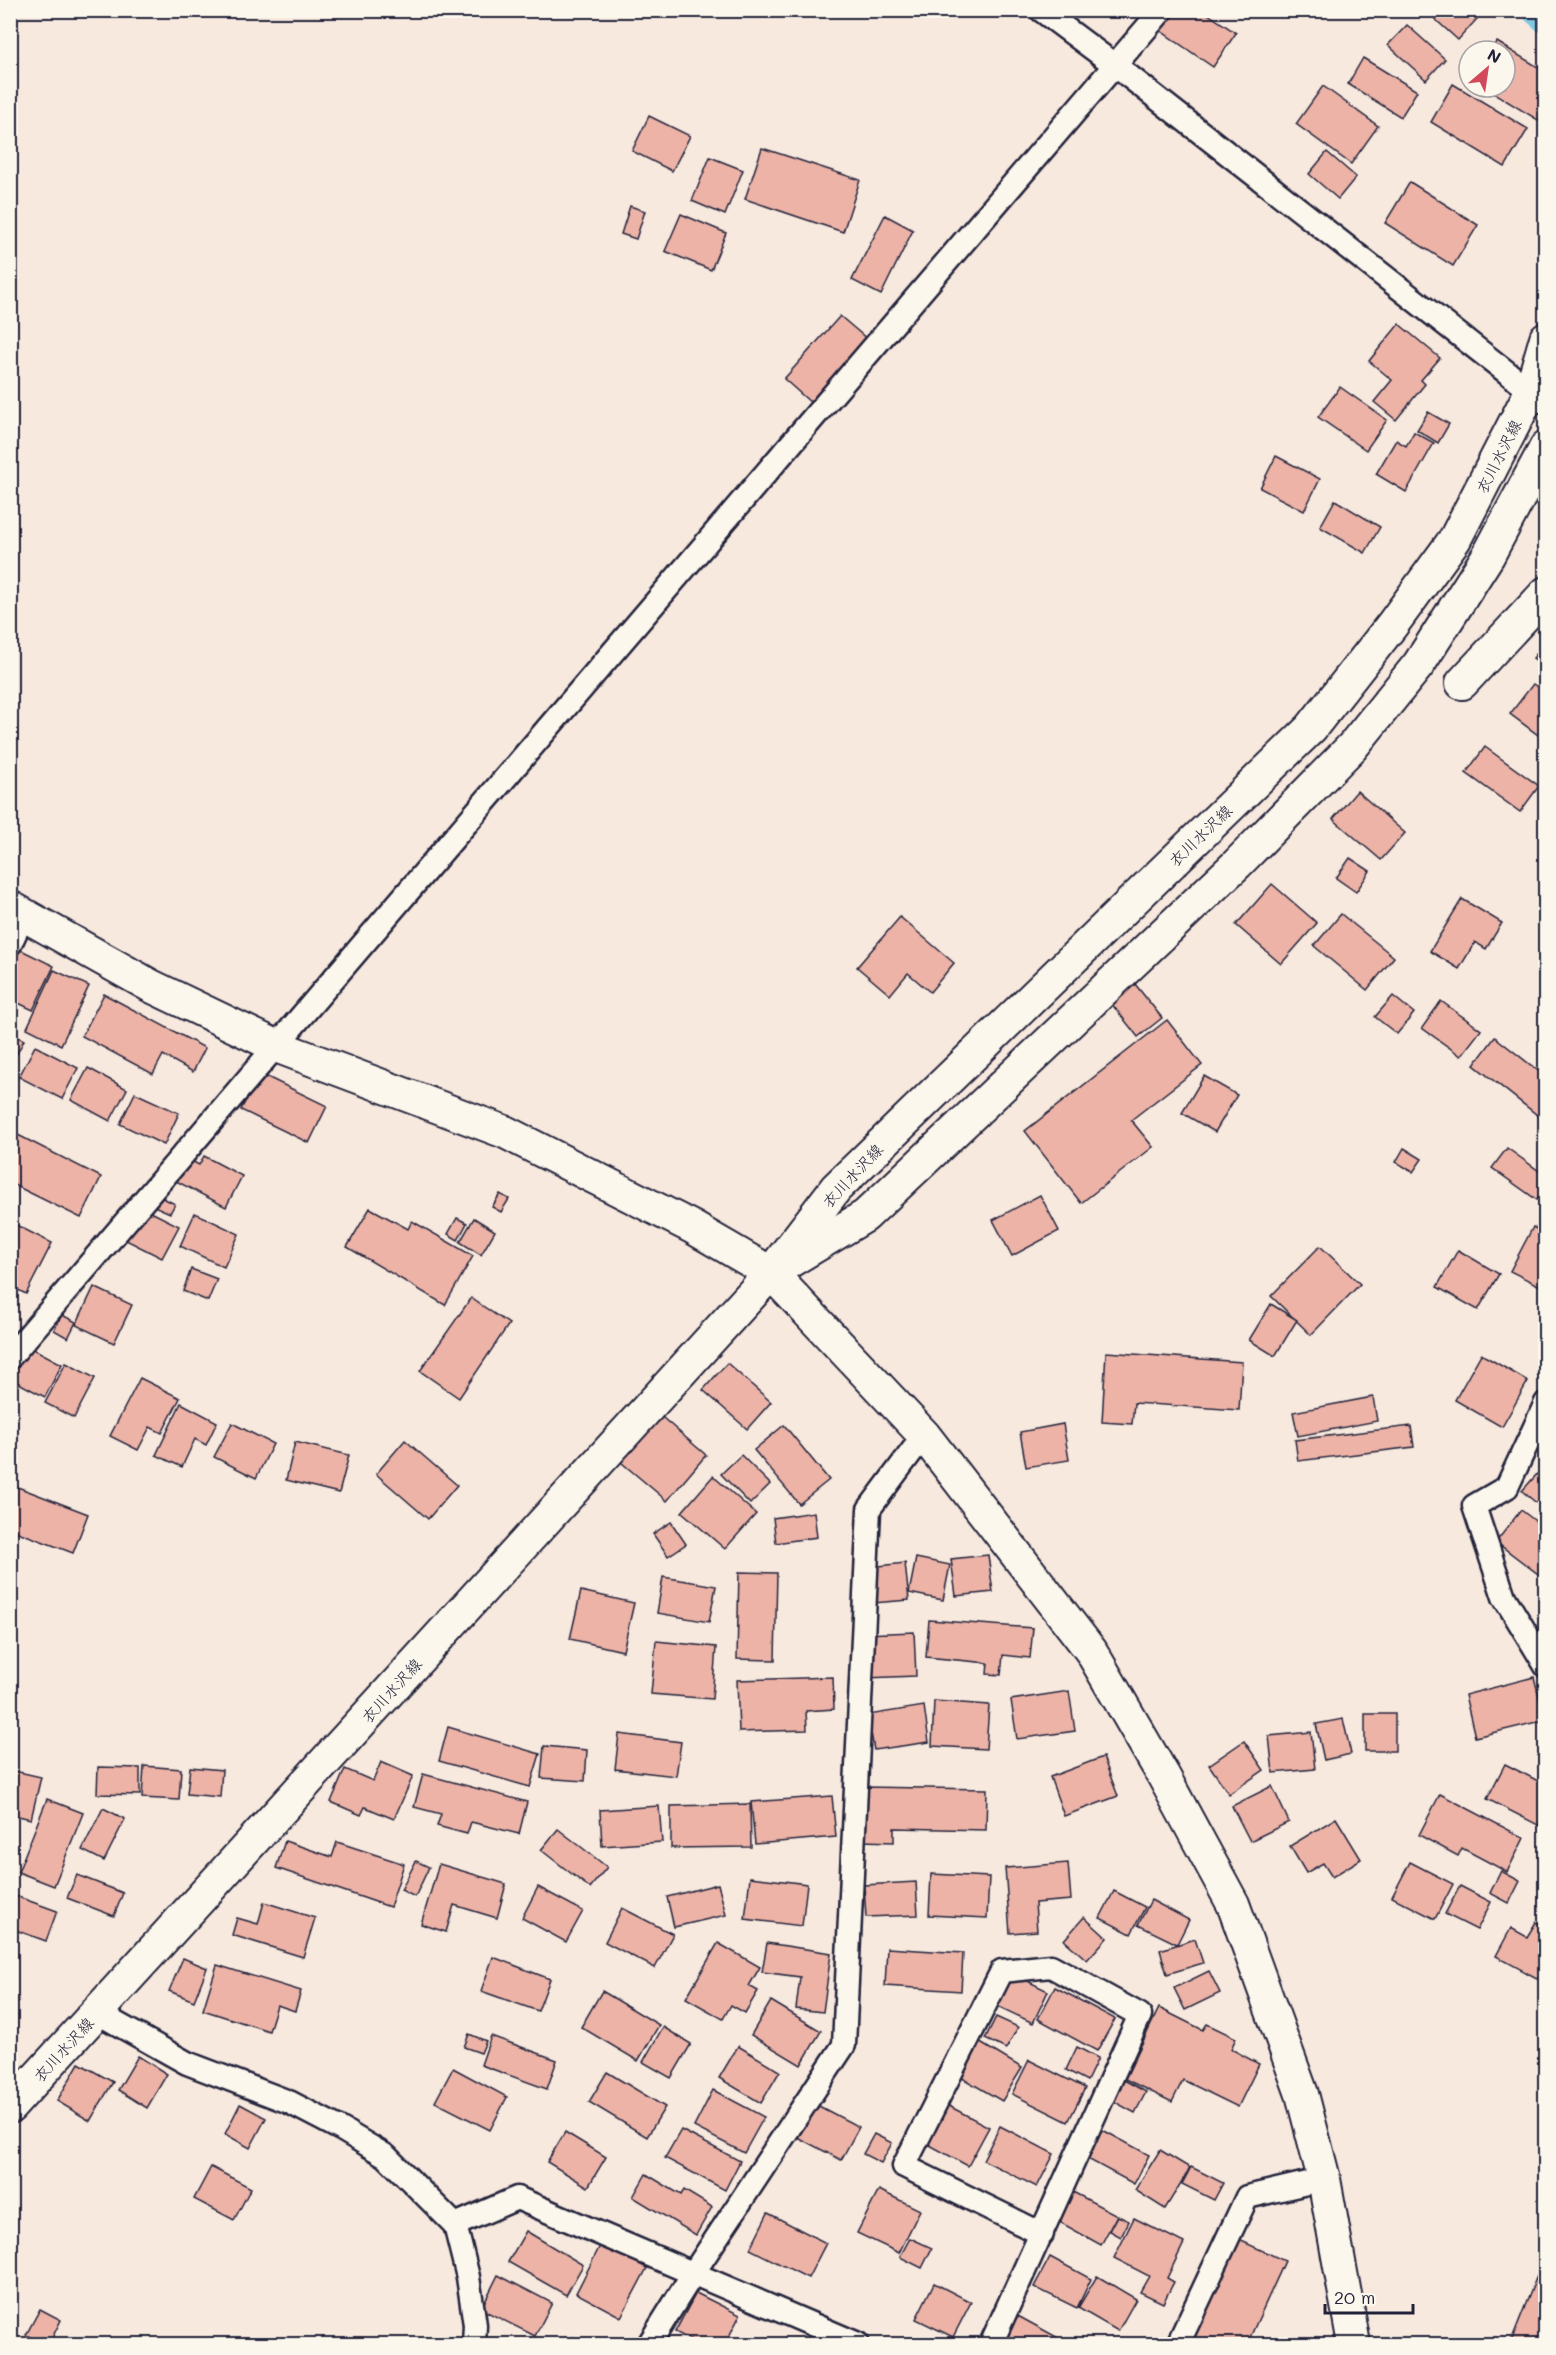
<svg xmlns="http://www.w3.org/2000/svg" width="1556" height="2355" font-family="Mali,'Klee One',sans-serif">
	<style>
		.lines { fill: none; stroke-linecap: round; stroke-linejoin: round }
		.canal { stroke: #80c9e0; stroke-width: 32 }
		.building { fill: #edb3a7; stroke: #22223b; stroke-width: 1.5 }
		.street-casing { stroke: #22223b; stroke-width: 27 }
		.secondary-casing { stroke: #22223b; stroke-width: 36 }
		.street { stroke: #fbf7ec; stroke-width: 22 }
		.secondary { stroke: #fbf7ec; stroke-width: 32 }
		.labels { text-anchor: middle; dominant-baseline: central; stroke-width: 4.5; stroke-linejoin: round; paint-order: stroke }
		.street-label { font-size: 16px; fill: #22223b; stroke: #fbf7ec }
	</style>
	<rect width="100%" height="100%" fill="#f8e9de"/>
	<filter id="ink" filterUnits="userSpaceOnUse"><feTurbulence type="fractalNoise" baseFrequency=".0167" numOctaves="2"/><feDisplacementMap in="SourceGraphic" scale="12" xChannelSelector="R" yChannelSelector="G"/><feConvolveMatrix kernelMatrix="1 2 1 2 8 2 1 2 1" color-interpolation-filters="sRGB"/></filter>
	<g filter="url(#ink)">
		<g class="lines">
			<path class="canal" d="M1538 10 1546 17"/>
		</g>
		<g class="building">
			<path d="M1170 10H1202L1236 33 1213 67 1158 29Z"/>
			<path d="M1425 10H1485L1458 40Z"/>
			<path d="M1407 25 1445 59 1426 80 1388 45Z"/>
			<path d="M1497 42 1546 72V125L1484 87H1505V51H1491Z"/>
			<path d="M1363 58 1417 91 1401 117 1348 84Z"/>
			<path d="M1453 84 1528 129 1505 167 1431 122Z"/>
			<path d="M1323 86 1378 126 1351 164 1296 124Z"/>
			<path d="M649 116 690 136 672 171 632 151Z"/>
			<path d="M762 148 860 180 843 232 745 199Z"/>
			<path d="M1327 152 1356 177 1338 199 1309 174Z"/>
			<path d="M710 157 743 170 725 215 692 201Z"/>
			<path d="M1410 182 1478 225 1453 266 1385 223Z"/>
			<path d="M630 206 645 211 636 239 621 234Z"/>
			<path d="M681 214 726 233 711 270 665 251Z"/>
			<path d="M885 215 913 230 881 295 852 280Z"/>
			<path d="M840 316 867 339 811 403 784 379Z"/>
			<path d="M1399 324 1440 358 1421 380 1425 384 1396 420 1374 402 1392 380 1369 361Z"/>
			<path d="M1340 387 1387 420 1366 450 1318 417Z"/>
			<path d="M1428 412 1449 424 1438 443 1417 430Z"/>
			<path d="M1414 432 1434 443 1406 492 1376 474 1396 440 1406 446Z"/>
			<path d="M1276 456 1320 479 1304 511 1260 488Z"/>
			<path d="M1335 500 1380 527 1365 553 1320 527Z"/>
			<path d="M1546 642V667L1533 658Z"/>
			<path d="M1533 684 1546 693V741L1510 714Z"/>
			<path d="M1485 747 1539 786 1520 812 1466 773Z"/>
			<path d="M1357 791 1405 833 1381 860 1333 819Z"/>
			<path d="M1350 858 1370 871 1356 892 1336 878Z"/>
			<path d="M1272 884 1317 923 1281 964 1236 925Z"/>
			<path d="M1462 899 1502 923 1486 949 1475 942 1459 969 1430 951Z"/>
			<path d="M1341 914 1394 957 1367 990 1314 946Z"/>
			<path d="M900 917 954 963 930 992 908 973 890 995 857 967Z"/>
			<path d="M17 948 54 966 33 1010 10 999V961Z"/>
			<path d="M54 970 89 986 61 1045 27 1028Z"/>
			<path d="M1135 984 1162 1018 1138 1037 1111 1003Z"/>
			<path d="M104 994 205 1048 193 1072 163 1055 153 1074 82 1036Z"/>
			<path d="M1393 996 1414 1013 1397 1034 1375 1017Z"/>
			<path d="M1441 1001 1481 1030 1461 1056 1422 1028Z"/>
			<path d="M1167 1020 1202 1065 1131 1120 1153 1147 1081 1203 1025 1131Z"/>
			<path d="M10 1033 24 1040 10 1067Z"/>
			<path d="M1495 1037 1546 1077V1122L1474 1065Z"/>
			<path d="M35 1046 78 1068 62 1099 19 1077Z"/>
			<path d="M88 1068 127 1089 110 1121 71 1100Z"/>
			<path d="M259 1073 327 1106 309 1143 241 1110Z"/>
			<path d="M1204 1076 1237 1095 1215 1132 1182 1113Z"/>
			<path d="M135 1093 179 1113 164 1145 120 1124Z"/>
			<path d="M10 1131 101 1177 81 1218 10 1183Z"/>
			<path d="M1404 1148 1422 1159 1413 1172 1396 1162Z"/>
			<path d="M1507 1148 1546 1176V1189L1537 1200 1492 1168Z"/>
			<path d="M204 1156 242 1176 226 1207 174 1180 186 1158 199 1165Z"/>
			<path d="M500 1194 509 1199 501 1212 492 1207Z"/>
			<path d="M1040 1195 1059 1231 1012 1256 993 1220Z"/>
			<path d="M159 1196 175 1204 170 1213 154 1206Z"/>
			<path d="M141 1207 179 1226 162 1258 124 1239Z"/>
			<path d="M370 1208 408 1229 412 1221 473 1256 445 1305 347 1247Z"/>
			<path d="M195 1213 239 1234 224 1267 180 1246Z"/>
			<path d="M457 1218 467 1223 458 1240 448 1234Z"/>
			<path d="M474 1218 495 1231 481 1255 460 1242Z"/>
			<path d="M10 1222 52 1243 26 1294 10 1286Z"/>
			<path d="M1533 1227 1546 1234V1289L1510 1271Z"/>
			<path d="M1320 1246 1360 1284 1311 1335 1271 1296Z"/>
			<path d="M1458 1250 1499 1274 1478 1310 1437 1287Z"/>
			<path d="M191 1269 217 1279 208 1301 183 1291Z"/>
			<path d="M94 1287 132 1305 114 1343 76 1325Z"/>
			<path d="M471 1298 509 1324 459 1398 420 1371Z"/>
			<path d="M1271 1304 1297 1320 1275 1356 1249 1340Z"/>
			<path d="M62 1315 76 1322 68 1338 54 1330Z"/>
			<path d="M28 1346 62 1364 45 1397 11 1379Z"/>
			<path d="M1106 1352 1242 1362 1239 1410 1134 1403 1132 1424 1102 1422Z"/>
			<path d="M1481 1354 1528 1381 1502 1427 1455 1400Z"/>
			<path d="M66 1363 95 1378 74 1418 45 1403Z"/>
			<path d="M727 1363 771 1402 747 1429 703 1390Z"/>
			<path d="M140 1378 180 1398 162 1433 150 1427 138 1450 110 1436Z"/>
			<path d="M1373 1397 1377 1421 1298 1436 1293 1412Z"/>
			<path d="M181 1403 217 1422 206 1445 195 1439 182 1467 156 1455Z"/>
			<path d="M656 1412 706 1455 667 1501 616 1458Z"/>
			<path d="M232 1423 273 1444 256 1478 214 1457Z"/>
			<path d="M1063 1424 1069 1460 1026 1467 1020 1432Z"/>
			<path d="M784 1425 829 1480 799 1504 754 1450Z"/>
			<path d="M1411 1426 1414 1447 1298 1461 1295 1440Z"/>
			<path d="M405 1440 457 1485 428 1519 376 1474Z"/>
			<path d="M295 1442 349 1455 339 1493 286 1480Z"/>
			<path d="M741 1455 770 1484 750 1504 721 1474Z"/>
			<path d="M1546 1464V1511L1522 1491Z"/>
			<path d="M713 1476 756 1514 725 1549 682 1512Z"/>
			<path d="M15 1486 88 1514 73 1553 10 1529V1498Z"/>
			<path d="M1521 1510 1546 1529V1580L1496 1542Z"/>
			<path d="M814 1512 817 1537 776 1543 773 1518Z"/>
			<path d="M671 1522 686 1544 668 1556 653 1534Z"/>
			<path d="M988 1555 993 1592 956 1596 951 1559Z"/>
			<path d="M916 1558 950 1565 943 1600 909 1593Z"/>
			<path d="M905 1563 909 1600 873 1603 870 1567Z"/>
			<path d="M739 1572 777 1573 775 1660 737 1659Z"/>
			<path d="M663 1577 716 1586 709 1622 657 1613Z"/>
			<path d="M581 1591 634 1603 623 1651 570 1639Z"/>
			<path d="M929 1620 1033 1628 1030 1658 1003 1655 1001 1675 987 1674 988 1663 926 1657Z"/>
			<path d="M914 1632 916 1676 865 1678 863 1634Z"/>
			<path d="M656 1641 716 1647 712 1699 651 1694Z"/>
			<path d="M833 1677 834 1709 806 1711 807 1730 739 1732 737 1680Z"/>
			<path d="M1534 1677 1545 1720 1475 1737 1465 1695Z"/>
			<path d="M1069 1691 1075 1731 1017 1739 1011 1700Z"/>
			<path d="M934 1701 989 1705 986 1749 932 1746Z"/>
			<path d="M924 1706 929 1742 874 1750 868 1715Z"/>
			<rect x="1365" y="1714" width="30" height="37"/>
			<path d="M1343 1719 1351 1754 1324 1760 1316 1724Z"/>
			<path d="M448 1727 540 1754 530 1787 439 1761Z"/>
			<path d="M1311 1732 1315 1769 1273 1773 1269 1736Z"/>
			<path d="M619 1734 681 1742 676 1776 615 1769Z"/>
			<path d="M1244 1741 1264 1770 1229 1794 1209 1765Z"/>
			<path d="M544 1746 587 1750 585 1781 541 1778Z"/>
			<path d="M1103 1757 1118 1796 1064 1816 1050 1777Z"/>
			<path d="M381 1762 413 1776 394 1819 365 1807 361 1815 331 1802 345 1769 373 1781Z"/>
			<path d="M1505 1764 1546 1785V1829L1487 1799Z"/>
			<path d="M144 1766 181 1769 179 1800 142 1798Z"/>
			<path d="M98 1767 140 1768V1795L97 1794Z"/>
			<path d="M190 1767 222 1770 220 1797 187 1794Z"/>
			<path d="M10 1770 41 1777 31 1819 10 1814Z"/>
			<path d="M423 1774 527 1802 519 1834 471 1822 467 1834 437 1826 441 1814 414 1807Z"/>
			<path d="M1272 1786 1289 1822 1250 1841 1232 1806Z"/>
			<path d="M863 1787 987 1789 986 1830 894 1828V1842L862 1841Z"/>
			<path d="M1440 1794 1524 1838 1507 1872 1462 1848 1458 1856 1419 1835Z"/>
			<path d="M832 1796 836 1837 755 1844 751 1802Z"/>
			<path d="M47 1799 83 1813 54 1886 18 1872Z"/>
			<path d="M750 1804 751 1847 671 1848V1806Z"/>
			<path d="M659 1806 662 1842 602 1846 600 1810Z"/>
			<path d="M103 1808 125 1819 104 1861 82 1850Z"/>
			<path d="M1336 1818 1361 1859 1332 1877 1323 1863 1306 1873 1290 1846Z"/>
			<path d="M558 1829 607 1867 590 1888 541 1850Z"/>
			<path d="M285 1841 332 1857 337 1842 404 1864 390 1907 276 1868Z"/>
			<path d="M416 1861 429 1867 415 1897 401 1890Z"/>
			<path d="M1410 1862 1453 1884 1435 1919 1392 1897Z"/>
			<path d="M1068 1863 1071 1900 1035 1903 1037 1931 1010 1933 1005 1868Z"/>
			<path d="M439 1864 506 1884 497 1918 454 1905 446 1932 421 1924Z"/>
			<path d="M1501 1871 1520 1881 1509 1903 1490 1893Z"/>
			<path d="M931 1874 989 1877 987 1918 929 1915Z"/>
			<path d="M77 1875 123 1893 114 1916 67 1898Z"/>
			<path d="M750 1877 807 1884 802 1926 745 1919Z"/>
			<path d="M916 1882 918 1915 866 1917 864 1885Z"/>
			<path d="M718 1884 726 1915 674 1927 667 1897Z"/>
			<path d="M1460 1886 1491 1902 1477 1930 1445 1914Z"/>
			<path d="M538 1887 583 1911 566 1942 522 1918Z"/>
			<path d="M1114 1891 1145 1907 1131 1934 1100 1918Z"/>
			<path d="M10 1894 57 1911 46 1941 13 1929 10 1936Z"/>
			<path d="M1151 1900 1189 1920 1177 1944 1138 1925Z"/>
			<path d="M264 1902 315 1918 303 1957 232 1935 237 1918 258 1924Z"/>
			<path d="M622 1908 673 1934 655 1968 605 1942Z"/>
			<path d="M1084 1917 1107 1938 1087 1960 1064 1940Z"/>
			<path d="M1536 1922 1546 1927V1983L1496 1956 1511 1928 1527 1937Z"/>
			<path d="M1195 1939 1203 1963 1167 1974 1160 1950Z"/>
			<path d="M718 1943 760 1967 749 1986 758 1991 745 2013 731 2005 723 2019 686 1998Z"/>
			<path d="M767 1943 831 1953 823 2012 796 2009 800 1977 762 1972Z"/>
			<path d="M887 1948 963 1953 961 1991 885 1986Z"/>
			<path d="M493 1957 550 1979 538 2011 481 1991Z"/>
			<path d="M183 1958 207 1968 194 2001 169 1991Z"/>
			<path d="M217 1965 301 1991 295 2011 277 2005 269 2031 203 2010Z"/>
			<path d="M1209 1971 1220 1993 1185 2010 1174 1988Z"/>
			<path d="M1013 1974 1048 1991 1033 2023 997 2006Z"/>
			<path d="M1055 1987 1115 2019 1097 2051 1038 2019Z"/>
			<path d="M602 1991 659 2025 638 2061 581 2027Z"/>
			<path d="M771 2001 821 2031 801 2065 751 2035Z"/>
			<path d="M1159 2008 1203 2030 1207 2024 1236 2038 1231 2049 1259 2064 1238 2107 1183 2080 1172 2102 1125 2079Z"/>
			<path d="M996 2017 1018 2027 1006 2049 985 2039Z"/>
			<path d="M663 2027 691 2044 671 2078 643 2062Z"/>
			<path d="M469 2034 486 2041 481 2053 464 2047Z"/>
			<path d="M491 2036 557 2060 547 2089 481 2065Z"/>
			<path d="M977 2041 1022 2068 1002 2101 957 2075Z"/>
			<path d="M738 2046 780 2071 761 2103 719 2078Z"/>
			<path d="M1077 2047 1098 2058 1087 2081 1066 2070Z"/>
			<path d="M138 2056 167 2074 147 2108 118 2090Z"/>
			<path d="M1029 2060 1085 2088 1068 2122 1012 2094Z"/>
			<path d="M79 2063 113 2082 90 2121 57 2101Z"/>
			<path d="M453 2068 507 2097 490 2130 435 2102Z"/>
			<path d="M607 2072 665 2107 647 2137 589 2102Z"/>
			<path d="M1124 2080 1146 2092 1135 2113 1113 2101Z"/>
			<path d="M713 2090 764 2117 744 2153 694 2127Z"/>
			<path d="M240 2104 266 2118 250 2148 225 2134Z"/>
			<path d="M815 2104 859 2127 841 2160 797 2137Z"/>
			<path d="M947 2105 989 2127 968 2166 926 2143Z"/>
			<path d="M1000 2126 1054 2154 1037 2187 983 2160Z"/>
			<path d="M1099 2128 1149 2155 1134 2184 1084 2157Z"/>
			<path d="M681 2130 740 2161 725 2190 665 2158Z"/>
			<path d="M565 2132 606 2157 588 2187 547 2162Z"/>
			<path d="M874 2134 892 2143 881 2163 863 2154Z"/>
			<path d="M1160 2150 1190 2168 1165 2209 1135 2190Z"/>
			<path d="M211 2167 251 2188 234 2220 194 2199Z"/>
			<path d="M1191 2167 1223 2183 1214 2200 1182 2184Z"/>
			<path d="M646 2174 681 2195 684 2190 712 2207 696 2235 633 2197Z"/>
			<path d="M879 2190 920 2210 899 2253 857 2233Z"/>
			<path d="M1069 2190 1117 2215 1101 2245 1054 2219Z"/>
			<path d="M768 2213 826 2243 808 2278 750 2249Z"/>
			<path d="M1118 2216 1129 2221 1121 2237 1110 2231Z"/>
			<path d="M1134 2218 1184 2243 1167 2278 1174 2282 1163 2303 1140 2292 1149 2276 1114 2258Z"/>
			<path d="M526 2231 583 2265 566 2295 508 2262Z"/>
			<path d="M910 2238 932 2248 922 2268 900 2257Z"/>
			<path d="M1237 2239 1285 2261 1247 2344H1189Z"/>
			<path d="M601 2244 647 2268 621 2317 576 2293Z"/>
			<path d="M1546 2253V2344H1510Z"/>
			<path d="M1050 2257 1091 2279 1077 2308 1034 2287Z"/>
			<path d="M498 2275 552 2303 535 2336 481 2309Z"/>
			<path d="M1097 2276 1136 2299 1118 2331 1078 2308Z"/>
			<path d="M934 2283 971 2302 953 2337 916 2319Z"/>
			<path d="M696 2293 740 2315 725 2344H699L675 2332Z"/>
			<path d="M40 2309 61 2320 49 2344H45L26 2335Z"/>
			<path d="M1016 2315 1064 2341 1062 2344H1000Z"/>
			<path d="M573 2337 585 2344H568Z"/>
		</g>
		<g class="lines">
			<g class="street-casing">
				<g id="street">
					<path d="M1041 10 1116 66 1546 403"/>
					<path d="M10 944 24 914"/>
					<path d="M10 1357 1162 10"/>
					<path d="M1546 1403 1507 1487 1474 1506 1504 1597 1546 1666"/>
					<path d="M96 2012 187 2063 289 2102 341 2129 386 2156 455 2225 468 2277 475 2325 474 2344"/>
					<path d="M455 2225 517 2198 858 2344"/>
					<path d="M649 2344 694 2272 844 2045 869 1509 924 1435"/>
					<path d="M991 2344 1140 2015 1051 1966 1002 1971 904 2166 1042 2234"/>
					<path d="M1178 2344 1247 2197 1324 2179"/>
				</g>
			</g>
			<g class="secondary-casing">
				<g id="secondary">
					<path d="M1462 683 1546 593"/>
					<path d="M10 907 151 986 276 1046 505 1132 692 1227 771 1273 924 1435 1091 1651 1163 1775 1233 1904 1302 2094 1324 2179 1354 2344"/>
					<path d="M787 1263 865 1216 1237 864 1352 747 1419 664 1488 556 1546 447"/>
					<path d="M10 2107 771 1273 836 1188 1311 728 1392 625 1455 539 1530 393 1546 338"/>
				</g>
			</g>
			<use href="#street" class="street"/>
			<use href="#secondary" class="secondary"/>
		</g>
	</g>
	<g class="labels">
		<g class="street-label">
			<text transform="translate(1498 456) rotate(-63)">衣川水沢線</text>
			<text transform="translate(1200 835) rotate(-44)">衣川水沢線</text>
			<text transform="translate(852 1175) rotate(-47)">衣川水沢線</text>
			<text transform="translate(391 1690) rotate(-48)">衣川水沢線</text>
			<text transform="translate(63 2049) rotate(-48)">衣川水沢線</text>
		</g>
	</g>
	<rect width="1556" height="2355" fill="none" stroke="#fbf7ec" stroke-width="36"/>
	<rect x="18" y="18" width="1520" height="2319" fill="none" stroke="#22223b" stroke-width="2" filter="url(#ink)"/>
	<g transform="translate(1487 69) rotate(29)"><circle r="28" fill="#fbf7ec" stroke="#a4a2a5" stroke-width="1.5"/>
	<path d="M0-4.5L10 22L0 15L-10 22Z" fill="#d1495b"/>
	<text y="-9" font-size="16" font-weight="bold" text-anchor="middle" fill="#22223b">N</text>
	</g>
	<path d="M1325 2304v9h88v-9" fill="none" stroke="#22223b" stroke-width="3"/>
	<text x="1334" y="2304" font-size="18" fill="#22223b" stroke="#fbf7ec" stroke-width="4.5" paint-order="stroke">20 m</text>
</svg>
